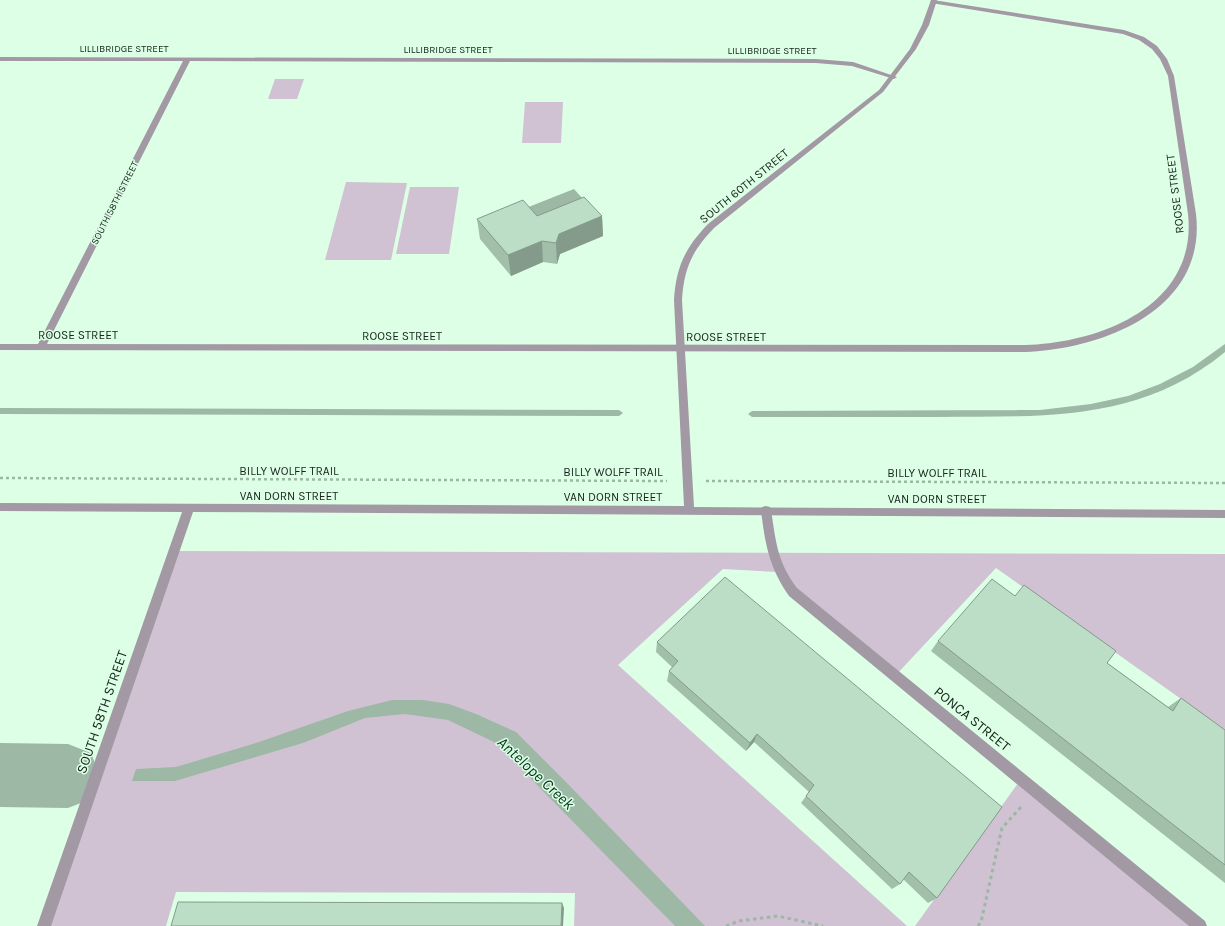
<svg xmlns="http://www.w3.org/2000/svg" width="1225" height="926" font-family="Karla,sans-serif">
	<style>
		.green { fill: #d0c2d3 }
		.water { fill: #9db8a5 }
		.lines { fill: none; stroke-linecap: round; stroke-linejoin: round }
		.stream { fill: #9db8a5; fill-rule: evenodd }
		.river { fill: #9db8a5; fill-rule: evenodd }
		.path-far1 { stroke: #9cb8a4; stroke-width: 2.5; stroke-dasharray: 3 3; stroke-linecap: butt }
		.path { stroke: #9cb8a4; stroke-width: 3; stroke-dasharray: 3.5 3.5; stroke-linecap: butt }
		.lane { fill: #a299a4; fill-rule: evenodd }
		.street { fill: #a299a4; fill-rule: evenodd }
		.wall { fill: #a2bfaa }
		.shaded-wall { fill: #849b8b }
		.building { fill: #bcdec6; stroke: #849b8b }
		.labels { text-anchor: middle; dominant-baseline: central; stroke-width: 3; stroke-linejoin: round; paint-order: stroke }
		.far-street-label { font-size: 10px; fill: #17241b; stroke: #dcffe6 }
		.street-label { font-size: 12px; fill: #17241b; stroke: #dcffe6 }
		.near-street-label { font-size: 14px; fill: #17241b; stroke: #dcffe6 }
		.near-water-label { font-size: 16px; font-style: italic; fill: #04361c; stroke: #dcffe6 }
	</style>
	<rect width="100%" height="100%" fill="#dcffe6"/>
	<g class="green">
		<path d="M275 79H304L297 99H268Z"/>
		<path d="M525 102H563L561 143H522Z"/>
		<path d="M346 182 407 183 391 260H325Z"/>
		<path d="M410 187H459L449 254H396Z"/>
		<path d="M174 551 1225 554V730L996 568 895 676 778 572 723 569 618 665 907 926H574L575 893 176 892 166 926H44Z"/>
		<path d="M1021 779 1200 926H915Z"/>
	</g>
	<g class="water">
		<path d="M574 189 590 207 537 228 521 210Z"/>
		<path d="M392 700H423L449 704 476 714 516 732 566 782 705 926H675L496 743 448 720 405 714 365 718 303 743 175 781H132L136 769 176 767 259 742 348 711Z"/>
		<path d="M0 770H65L61 784 0 783Z"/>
	</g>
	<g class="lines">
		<g class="stream">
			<path d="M1225 344V352C1139 423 1042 416 937 417 875 417 814 417 752 417L748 414 752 411 1040 410 1091 404 1128 396 1160 384 1193 367Z"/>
			<path d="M0 408 619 410 623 413 619 416 0 414Z"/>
		</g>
		<path class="river" d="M0 743 68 744 91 753 100 776 91 799 68 808 0 807Z"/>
		<g class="path-far1">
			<path d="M0 478 667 481"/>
			<path d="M706 481 1225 483"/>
		</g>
		<g class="path">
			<path d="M726 926 739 921 778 916 823 926"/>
			<path d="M978 926 981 922 1002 828 1021 807"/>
		</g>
		<g class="lane">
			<path d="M933 0 1124 30 1144 37 1157 46 1167 59 1174 76 1196 214C1207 309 1104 349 1025 352L0 350V344H38L183 61H0V57L816 59 853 62 897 77 894 79 852 66 816 63 190 61 47 344 1025 345C1101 343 1198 305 1188 214L1168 76 1160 59 1152 49 1139 40 1123 34 931 3 930 2Z"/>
			<path d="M766 506 770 507 771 510C776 542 777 561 797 588L1205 921 1207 926H1189L789 596C769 567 765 544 761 510L762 507Z"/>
		</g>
		<path class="street" d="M931 0H937L929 25 916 49 883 92 714 228C692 251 684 268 682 300L694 507 1225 510V518L193 512 51 926H37L182 512 0 511V503L684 506 674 300C676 267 685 248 708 224L879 90 910 49 922 25Z"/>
	</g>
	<g class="wall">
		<path d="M537 216H602L603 236 560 254 557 264 543 262 511 276 480 239 477 219Z"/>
		<path d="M725 577 937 898 928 903 903 879 900 884 892 889 801 803 809 792 754 742 746 751 667 681 669 671 672 667 656 652 657 642Z"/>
		<path d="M938 641 1107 663 1168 707 1181 698 1225 730V883L931 651Z"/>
	</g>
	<g class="shaded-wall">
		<path d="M602 216 603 236 560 254 557 264 556 243 559 234Z"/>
		<path d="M542 241 543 262 511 276 508 255Z"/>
		<path d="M757 734 754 742 746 751 750 743Z"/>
		<path d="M562 903 564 908 563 926H561Z"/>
	</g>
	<g class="building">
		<path d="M584 197 602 216 559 234 556 243 542 241 508 255 477 219 523 200 537 216Z"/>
		<path d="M725 577 1002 807 937 898 909 872 900 884 806 796 814 785 757 734 750 743 669 671 678 661 657 642Z"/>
		<path d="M992 579 1015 596 1024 585 1116 651 1107 663 1173 711 1181 698 1225 730V865L938 641Z"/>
		<path d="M178 902 562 903 561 926H171Z"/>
	</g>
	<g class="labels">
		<g class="far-street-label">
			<text x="124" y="49">LILLIBRIDGE STREET</text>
			<text x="448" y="50">LILLIBRIDGE STREET</text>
			<text x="772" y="51">LILLIBRIDGE STREET</text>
			<text transform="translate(115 203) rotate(-63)">SOUTH 58TH STREET</text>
		</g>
		<g class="street-label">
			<text transform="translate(744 186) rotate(-39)">SOUTH 60TH STREET</text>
			<text transform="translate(1175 194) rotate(-97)">ROOSE STREET</text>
			<text x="78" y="335">ROOSE STREET</text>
			<text x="402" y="336">ROOSE STREET</text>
			<text x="726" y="337">ROOSE STREET</text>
			<text x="289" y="471">BILLY WOLFF TRAIL</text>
			<text x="613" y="472">BILLY WOLFF TRAIL</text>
			<text x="937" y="473">BILLY WOLFF TRAIL</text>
			<text x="289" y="496">VAN DORN STREET</text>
			<text x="613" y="497">VAN DORN STREET</text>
			<text x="937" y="499">VAN DORN STREET</text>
		</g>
		<g class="near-street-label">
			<text transform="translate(102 712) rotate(-71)">SOUTH 58TH STREET</text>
			<text transform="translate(972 719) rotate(39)">PONCA STREET</text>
		</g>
		<g class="near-water-label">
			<text transform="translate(536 773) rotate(43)">Antelope Creek</text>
		</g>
	</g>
</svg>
